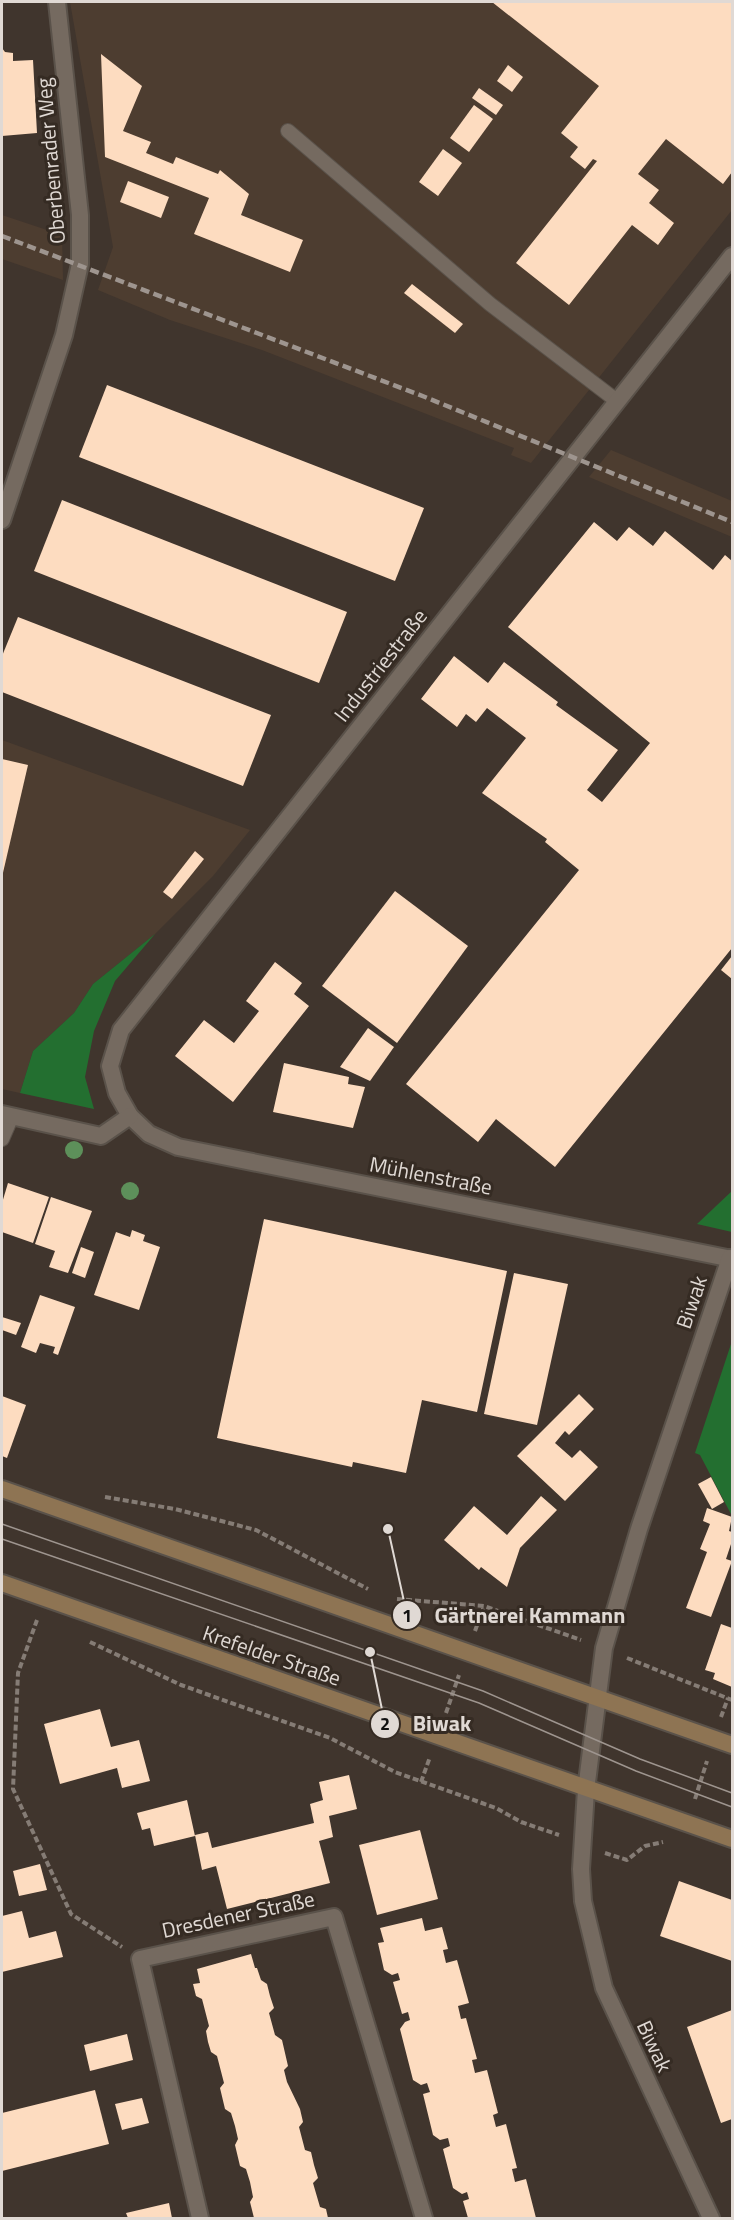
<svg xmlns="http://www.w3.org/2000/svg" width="734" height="2220" font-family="'Titillium Web',sans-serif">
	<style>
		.built { fill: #4d3d30 }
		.green { fill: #236f30 }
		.building { fill: #fddcc0 }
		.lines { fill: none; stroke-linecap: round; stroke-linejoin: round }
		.service-casing { stroke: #5a524a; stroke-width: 16 }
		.minor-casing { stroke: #5a524a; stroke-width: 20 }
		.secondary-casing { stroke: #5a524a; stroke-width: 20 }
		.path { stroke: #857c75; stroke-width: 4; stroke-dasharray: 6 3; stroke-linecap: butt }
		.service { stroke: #756a60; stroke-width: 14 }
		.minor { stroke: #756a60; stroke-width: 16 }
		.secondary { stroke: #8e7453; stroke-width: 16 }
		.tram { stroke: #9e958f; stroke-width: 1.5 }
		.rail { stroke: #9e958f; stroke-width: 4.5; stroke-dasharray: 9 4.5; stroke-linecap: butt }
		.tree { fill: #5d905a }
		.labels { text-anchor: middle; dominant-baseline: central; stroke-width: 6; stroke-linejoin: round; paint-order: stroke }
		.street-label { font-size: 21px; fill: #e0d9d4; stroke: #352b23 }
		.leader { fill: none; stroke: #e0d9d4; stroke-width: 2 }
		.callout-dot { fill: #e0d9d4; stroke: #352b23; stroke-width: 2 }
		.mark-label { font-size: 18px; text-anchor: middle; font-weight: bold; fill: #111 }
		.callout-label { font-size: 22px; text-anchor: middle; font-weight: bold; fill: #e0d9d4; stroke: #352b23; stroke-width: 6; stroke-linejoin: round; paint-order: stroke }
	</style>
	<rect width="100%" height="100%" fill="#40352d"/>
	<g class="built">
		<path d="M70 2H732V210L531 463 511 455 514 448 262 350 170 320 98 290 113 247Z"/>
		<path d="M2 215 62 235 63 280 2 259Z"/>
		<path d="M611 450 732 501V537L589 477Z"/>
		<path d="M2 740 250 830 213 876 155 934 93 984 74 1013 33 1051 20 1093 2 1089Z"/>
	</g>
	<g class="green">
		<path d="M155 934 115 981 94 1031 85 1077 94 1109 20 1093 33 1051 74 1013 93 984Z"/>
		<path d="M732 1191V1232L697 1224Z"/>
		<path d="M732 1341V1516L700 1455 695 1453Z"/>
	</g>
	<g class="building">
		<path d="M492 2H732V172L723 184 666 139 638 174 659 190 649 203 674 223 658 245 632 225 569 305 516 263 597 161 593 159 585 169 570 157 578 147 561 133 599 86Z"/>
		<path d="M2 48 5 52 13 53V61L33 60 37 133 2 136Z"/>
		<path d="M101 54 142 86 123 131 151 142 146 153 173 164 176 157 218 174 220 170 249 194 241 215 303 240 290 272 194 234 209 198 105 157Z"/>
		<path d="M508 65 523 77 512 92 497 81Z"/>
		<path d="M479 88 503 105 496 115 472 98Z"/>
		<path d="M474 105 493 119 469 152 450 138Z"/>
		<path d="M443 149 462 163 438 196 419 182Z"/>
		<path d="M128 181 169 197 161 218 120 202Z"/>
		<path d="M412 284 463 324 455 333 404 293Z"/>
		<path d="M107 385 424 508 395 581 79 457Z"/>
		<path d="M62 500 347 612 319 683 34 571Z"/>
		<path d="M594 522 617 541 629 527 653 546 665 531 713 570 725 555 732 561V948L555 1167 496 1119 478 1142 406 1084 579 870 545 842 547 839 482 793 526 738 487 708 476 722 466 714 457 727 421 699 454 656 488 683 504 662 558 702 556 705 618 750 587 790 602 802 650 743 508 627Z"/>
		<path d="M18 617 271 715 243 786 2 692V656Z"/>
		<path d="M2 759 28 765 2 877Z"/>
		<path d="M195 851 204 859 172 899 163 892Z"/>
		<path d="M395 891 468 946 397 1043 322 986Z"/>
		<path d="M732 956V979L721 970Z"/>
		<path d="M275 962 302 983 294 994 309 1006 233 1102 175 1056 204 1020 234 1043 259 1011 246 1001Z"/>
		<path d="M368 1028 394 1047 370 1081 340 1067Z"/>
		<path d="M284 1063 349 1077 348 1084 365 1087 353 1128 273 1112Z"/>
		<path d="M8 1183 49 1197 33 1243 2 1232V1203Z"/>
		<path d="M51 1197 92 1211 68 1273 49 1267 55 1251 35 1244Z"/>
		<path d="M264 1219 507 1271 477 1412 422 1400 406 1473 353 1462 352 1467 217 1438Z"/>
		<path d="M132 1230 145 1235 143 1241 160 1247 139 1310 94 1295 116 1232 130 1237Z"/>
		<path d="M81 1247 94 1252 85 1278 72 1273Z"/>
		<path d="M514 1273 568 1284 537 1425 484 1414Z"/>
		<path d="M40 1295 75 1307 58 1355 53 1353 55 1347 40 1343 36 1353 21 1347Z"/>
		<path d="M2 1317 21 1323 16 1335 2 1330Z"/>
		<path d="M579 1394 594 1409 569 1435 565 1431 555 1443 572 1458 580 1450 598 1467 565 1501 517 1456Z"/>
		<path d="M2 1396 26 1405 7 1458 2 1456Z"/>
		<path d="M711 1477 724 1502 712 1509 698 1484Z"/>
		<path d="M541 1496 557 1510 520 1548 507 1587 481 1567 479 1570 444 1540 474 1506 507 1535Z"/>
		<path d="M707 1508 732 1517 729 1531 732 1532V1541L726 1559 732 1561 711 1617 686 1608 707 1552 700 1549 710 1524 703 1521Z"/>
		<path d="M721 1624 732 1628V1687L713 1679 715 1673 705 1670Z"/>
		<path d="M100 1709 111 1747 139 1740 150 1781 122 1788 117 1768 60 1784 44 1724Z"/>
		<path d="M349 1775 357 1809 329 1816 333 1837 319 1841 330 1883 227 1909 216 1866 202 1870 195 1835 208 1832 212 1848 314 1823 310 1804 323 1800 319 1782Z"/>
		<path d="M187 1800 195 1836 154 1846 150 1828 142 1830 137 1813Z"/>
		<path d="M420 1830 438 1899 377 1915 359 1845Z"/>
		<path d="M40 1864 47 1890 19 1896 13 1871Z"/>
		<path d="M679 1881 732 1900V1961L660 1936Z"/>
		<path d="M22 1911 29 1938 56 1931 63 1957 2 1972V1916Z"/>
		<path d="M422 1918 425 1931 442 1927 448 1949 443 1950 446 1963 457 1960 469 2003 458 2006 461 2019 466 2018 477 2059 472 2060 475 2073 487 2070 498 2113 493 2115 496 2127 506 2124 517 2168 512 2169 515 2182 526 2179 536 2218H468L463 2201 469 2199 467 2192 462 2194 453 2188 443 2149 450 2146 448 2138 440 2140 433 2135 423 2094 430 2092 427 2083 421 2085 413 2080 400 2029 405 2022 410 2020 408 2012 402 2014 393 1982 400 1980 398 1973 392 1975 384 1970 378 1943 384 1942 380 1928Z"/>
		<path d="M251 1954 255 1968H257L261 1980 267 1984 270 1996 274 2008 269 2013 275 2035 282 2040 288 2066 284 2070 287 2082 300 2109 303 2122 299 2127 305 2150 311 2152 314 2165 318 2178 313 2183 320 2207 326 2209 328 2218H254L250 2202 253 2197 250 2182 246 2169 240 2166 235 2145 238 2139 235 2126 231 2113 225 2109 220 2088 224 2083 217 2056 211 2052 208 2042 206 2031 209 2026 202 1999 196 1996 193 1984 200 1983 197 1969Z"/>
		<path d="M732 2010V2119L721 2123 687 2027Z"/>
		<path d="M127 2034 133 2060 90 2071 84 2045Z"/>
		<path d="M95 2090 109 2144 2 2171V2113Z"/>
		<path d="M142 2098 149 2123 122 2130 115 2104Z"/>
		<path d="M169 2203 172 2218H128L126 2213Z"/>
	</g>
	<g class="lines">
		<g class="service-casing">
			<g id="service">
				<path d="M288 131 490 304 617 401"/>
				<path d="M2 1139 12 1116"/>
			</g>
		</g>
		<g class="minor-casing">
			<g id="minor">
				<path d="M732 256 121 1030 110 1066 117 1093 130 1116 149 1134 178 1147 732 1259"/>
				<path d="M2 520 64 335 80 264V215L57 2"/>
				<path d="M2 1114 101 1136 130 1116"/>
				<path d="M200 2218 140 1959 334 1917 424 2218"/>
				<path d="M711 2218 604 1988 583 1901 581 1869 586 1790 604 1648 639 1529 730 1258"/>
			</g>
		</g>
		<g class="secondary-casing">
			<g id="secondary">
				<path d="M2 1489 732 1745"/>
				<path d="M2 1583 732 1839"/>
			</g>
		</g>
		<g class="path">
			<path d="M105 1497 175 1509 256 1530 368 1589"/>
			<path d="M397 1599 484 1606 581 1640"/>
			<path d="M37 1620 18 1673 13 1789 71 1914 122 1947"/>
			<path d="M475 1631 484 1606"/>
			<path d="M90 1642 181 1685 330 1738 395 1772 496 1808 521 1822 559 1835"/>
			<path d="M627 1658 732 1700"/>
			<path d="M446 1713 459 1675"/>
			<path d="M721 1717 728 1698"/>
			<path d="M421 1782 430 1757"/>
			<path d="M695 1799 707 1761"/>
			<path d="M605 1853 627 1860 645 1846 663 1842"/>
		</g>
		<use href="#service" class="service"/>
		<use href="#minor" class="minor"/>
		<use href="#secondary" class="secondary"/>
		<g class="tram">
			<path d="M2 1524 483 1691 640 1759 732 1793"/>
			<path d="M2 1539 479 1703 636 1771 732 1807"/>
		</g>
		<path class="rail" d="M2 236 425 397 732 522"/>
	</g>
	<g class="tree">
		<circle cx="74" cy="1150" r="9"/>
		<circle cx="130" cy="1191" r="9"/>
	</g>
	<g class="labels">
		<g class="street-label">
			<text transform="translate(50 161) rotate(-95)">Oberbenrader Weg</text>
			<text transform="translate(380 665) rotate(-52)">Industriestraße</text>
			<text transform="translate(431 1175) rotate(11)">Mühlenstraße</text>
			<text transform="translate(691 1302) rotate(-71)">Biwak</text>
			<text transform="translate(272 1655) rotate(19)">Krefelder Straße</text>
			<text transform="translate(238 1914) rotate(-12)">Dresdener Straße</text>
			<text transform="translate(655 2046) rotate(65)">Biwak</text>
		</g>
	</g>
	<path class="leader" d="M388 1529L407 1615M370 1652L385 1724"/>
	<g class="callout-dot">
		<circle cx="388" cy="1529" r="6"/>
		<circle cx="370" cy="1652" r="6"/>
		<circle cx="407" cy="1615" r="15"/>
		<circle cx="385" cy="1724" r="15"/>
	</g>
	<g class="mark-label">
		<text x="407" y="1622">1</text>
		<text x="385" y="1730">2</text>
	</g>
	<g class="callout-label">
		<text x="530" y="1623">Gärtnerei Kammann</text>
		<text x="442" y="1731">Biwak</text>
	</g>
	<rect width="734" height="2220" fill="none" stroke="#e0d9d4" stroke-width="6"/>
</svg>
